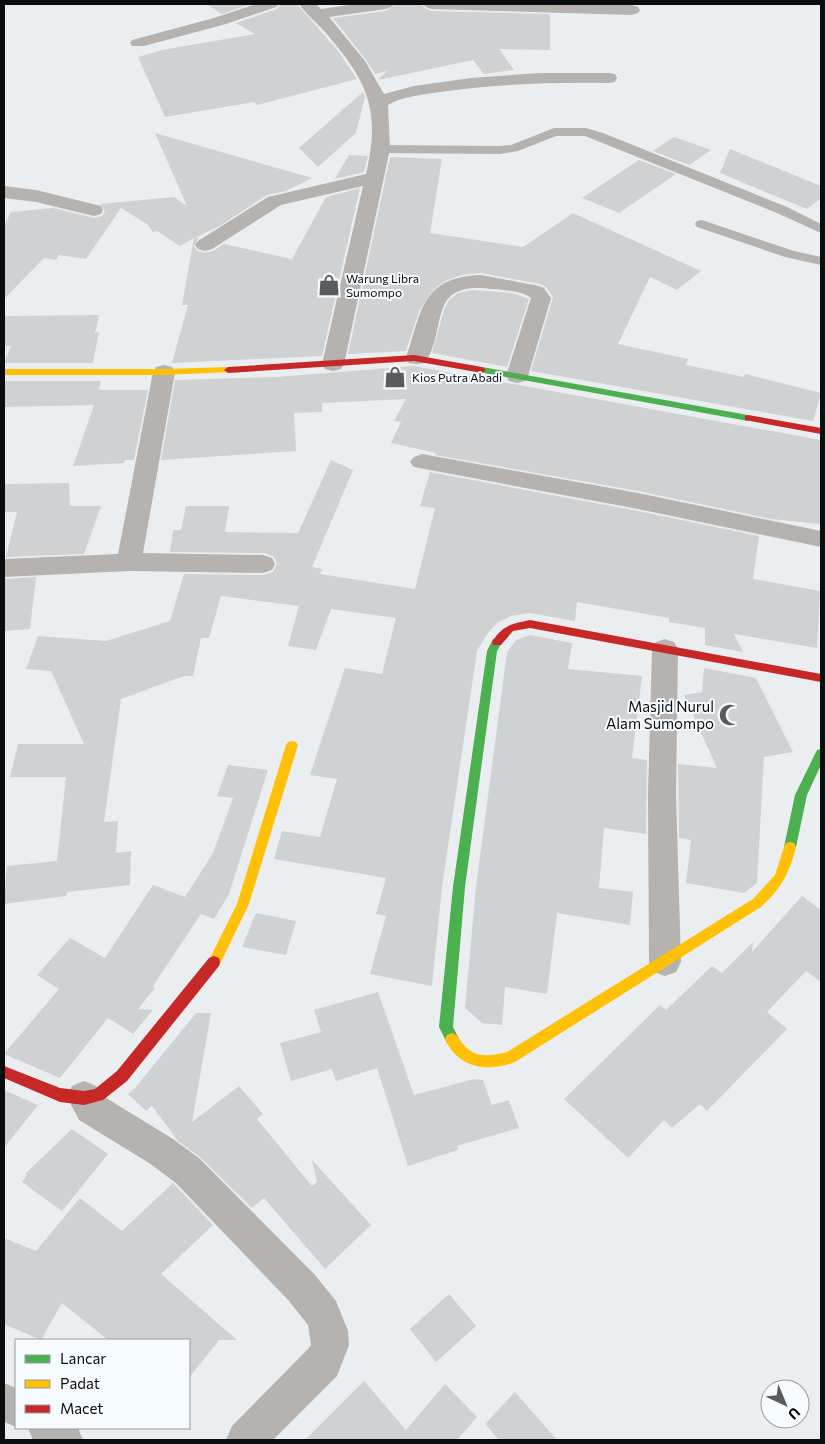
<svg xmlns="http://www.w3.org/2000/svg" width="825" height="1444" font-family="Commissioner,sans-serif">
	<style>
		.building { fill: #cfd1d3 }
		.lines { fill: none; stroke-linecap: round; stroke-linejoin: round }
		.lane { fill: #b5b2af; fill-rule: evenodd }
		.street { fill: #b5b2af; fill-rule: evenodd }
		.fast { fill: #4caf50; fill-rule: evenodd }
		.slow { fill: #ffc107; fill-rule: evenodd }
		.jam { fill: #c62828; fill-rule: evenodd }
		.labels { text-anchor: middle; dominant-baseline: central; stroke-width: 4; stroke-linejoin: round; paint-order: stroke }
		.far-poi-label { font-size: 12px; fill: #0b0c0e; stroke: #f6fbff; text-anchor: start }
		.poi-label { font-size: 15px; fill: #0b0c0e; stroke: #f6fbff; text-anchor: end }
	</style>
	<rect width="100%" height="100%" fill="#ebeef0"/>
	<g class="building">
		<path d="M206 4H251L222 14Z"/>
		<path d="M281 4H297L338 51 357 79 257 105 254 102 165 117 138 57 162 50 255 34 236 23 277 9Z"/>
		<path d="M396 4H421L425 8 431 11 550 14V50L499 49 514 70 484 74 473 60 378 80 387 71 375 74 366 60 333 18 386 11Z"/>
		<path d="M363 92 365 97 356 133 318 167 299 148Z"/>
		<path d="M155 133 312 178 286 191 267 195 221 225 195 238H199L194 246 197 251 204 253 213 251 224 244 292 259 326 197 360 188 322 356 172 363 188 305H182L194 238 180 246 157 231 153 232 147 224 121 208 86 259 59 255 56 260 44 258 4 299V226L11 212 53 208 95 218 102 216 105 211 100 204 174 197 187 206Z"/>
		<path d="M674 137 711 150 689 165 653 151Z"/>
		<path d="M730 149 821 186V198L807 209 720 173Z"/>
		<path d="M349 155 368 156 364 172 335 179Z"/>
		<path d="M390 157 442 159 430 233 523 247 573 213 701 271 677 290 650 277 618 344 688 359 686 365 744 377 745 374 821 393 813 421 531 371 553 297 546 287 540 284 481 273 461 275 445 281 434 289 419 311 406 351 348 354Z"/>
		<path d="M639 160 676 174 619 213 582 198Z"/>
		<path d="M472 290 513 293 529 299 507 367 432 353 444 310 449 300 458 293Z"/>
		<path d="M99 315 95 333 99 332 93 363H4L11 346H4V316Z"/>
		<path d="M414 366 821 440V524L771 519 638 491 435 455 436 453 391 443 401 422 394 421 406 399 322 403V412L294 413 296 451 161 460 175 380 276 377Z"/>
		<path d="M4 381H101L99 390H148L134 460H125L124 463 73 466 94 405 4 407Z"/>
		<path d="M331 460 353 470 312 567 322 569 320 574 415 589 435 508 420 506 430 472 638 511 759 536 753 579 820 591 817 648 734 634 743 652 705 645V628L669 622V618L577 602 575 621 530 613 511 616 497 623 487 634 477 651 442 887 432 986 370 974 386 916 376 914 386 878 274 859 282 831 320 837 337 779 310 775 345 668 382 674 396 618 331 609 316 650 288 646 299 606 221 596 209 638H201L193 676H184L121 699 104 822 118 821 116 853 131 851 130 885 67 892 66 896 4 904 7 866 57 861 66 777H10L18 744H84L51 671 26 669 38 636 106 641 170 621 184 574 263 575 273 572 277 563 273 556 264 553 170 552 173 530H181L186 506H229L225 532 298 533Z"/>
		<path d="M69 483 70 506H101L84 554 6 557 17 512H4V484Z"/>
		<path d="M36 577 30 629 4 631V579Z"/>
		<path d="M530 635 572 643 568 669 642 676 632 758 647 760 646 834 604 828 599 888 633 892 630 925 557 913 547 994 505 987 502 1025 482 1023 465 1008 476 887 507 652 516 640Z"/>
		<path d="M704 668 756 678 793 752 764 757 757 883 744 893 686 883 691 840 679 838 678 764 717 768 684 695 702 692Z"/>
		<path d="M228 765 268 770 229 894 214 919 201 914 153 986 155 988 138 1009 153 1010 133 1034 108 1018 60 1078 4 1054 59 989 37 975 70 938 105 958 153 885 185 897 213 853 233 798 217 796Z"/>
		<path d="M802 896 821 910V982L806 971 767 1012 787 1029 707 1111 700 1104 672 1128 664 1120 628 1158 564 1099 660 1005 666 1010 712 966 722 973 753 942 752 952Z"/>
		<path d="M256 913 296 921 286 955 242 947Z"/>
		<path d="M378 992 414 1095 474 1079 483 1080 492 1105 509 1100 519 1128 457 1146 458 1150 408 1166 377 1068 336 1081 332 1069 291 1081 280 1043 321 1032 314 1010Z"/>
		<path d="M196 1013H211L192 1122 239 1086 263 1114 257 1119 312 1186 317 1182 312 1160 371 1225 325 1269 264 1198 252 1208 201 1158 178 1141 152 1106 146 1111 128 1094 135 1088Z"/>
		<path d="M4 1090 38 1105 4 1148Z"/>
		<path d="M72 1129 108 1154 62 1211 22 1182 27 1175 25 1174Z"/>
		<path d="M173 1183 213 1225 161 1274 237 1340H219L189 1378V1340H108L62 1303 41 1340 4 1324V1238L36 1251 80 1198 122 1231Z"/>
		<path d="M449 1294 476 1326 436 1362 410 1329Z"/>
		<path d="M364 1381 406 1430 445 1384 477 1417 457 1440H305Z"/>
		<path d="M515 1392 557 1440H499L485 1424Z"/>
	</g>
	<g class="lines">
		<g class="lane">
			<path d="M554 128H586L603 133 787 207 821 224V233L777 213 585 136H556L518 151 500 154 381 153 375 149 381 145 500 146 511 145Z"/>
			<path d="M702 220 794 251 821 257V265L785 257 697 227 695 224 697 221Z"/>
		</g>
		<g class="street">
			<path d="M256 4H279L276 7 226 24 144 46H132L130 43 132 40 214 18Z"/>
			<path d="M299 4H316L321 9 356 4H394L391 7 386 9 329 17 365 61 384 94 414 86 471 78 540 73H609L615 74 617 78 615 82 609 83C553 82 496 84 440 92 422 95 403 96 388 105L390 149 344 364 341 369 333 371 325 369 322 364 363 186 281 205 212 249 205 251 198 249 195 245 198 241 268 197 366 174C381 109 368 82 325 32 317 23 306 14 299 4Z"/>
			<path d="M423 4 632 5 638 7 640 10 638 13 632 15 431 9 426 7Z"/>
			<path d="M4 186 36 190 101 206 103 210 101 214 94 216 36 202 4 198Z"/>
			<path d="M481 275 539 286 544 288 551 298 528 376 525 381 517 383 509 381 506 376 531 298C523 291 504 290 493 289 425 280 449 327 425 363L417 364 409 363 406 358C422 311 421 277 481 275Z"/>
			<path d="M164 365 172 367 175 372 143 553 263 555 272 558 275 564 272 570 263 573 129 571 4 577V559L118 554 153 372 156 367Z"/>
			<path d="M422 454 638 493 821 531V547L638 509 414 467 410 462 414 457Z"/>
			<path d="M665 639 674 642 678 649 676 794 681 962 676 972 665 976 654 972 649 962 648 794 652 649 656 642Z"/>
			<path d="M84 1081 96 1086 103 1096 173 1139 200 1159 315 1275 336 1301 348 1331 349 1345 337 1376 273 1440H226L232 1426 309 1348 311 1345 308 1325 289 1301 176 1183 149 1163 79 1120 67 1097 72 1086Z"/>
			<path d="M4 1383 16 1388V1427L4 1422Z"/>
			<path d="M28 1428H78L83 1440H33Z"/>
		</g>
		<g class="fast">
			<path d="M482 367 748 415 753 418 748 421 479 372V368Z"/>
			<path d="M497 638 502 642 497 651 465 887 453 1027 459 1039 457 1043 452 1045 447 1043 439 1027 453 887 487 651 493 639Z"/>
			<path d="M821 749V765L807 795 796 847 794 851 790 852 786 851 784 847 795 795 817 750Z"/>
		</g>
		<g class="slow">
			<path d="M228 367 231 368V372L164 375H4V369H164Z"/>
			<path d="M292 741 296 742 298 745 249 904 219 966 214 968 209 966 208 962 237 904 286 745 288 742Z"/>
			<path d="M790 842 794 843 796 847C790 872 781 889 761 907L515 1062C487 1073 458 1068 445 1039L447 1035 452 1033C458 1035 459 1039 463 1044 475 1059 490 1056 507 1052L753 899 775 875 784 847 786 843Z"/>
		</g>
		<g class="jam">
			<path d="M414 355 482 367 486 370 482 373 414 361 228 373 224 370 228 367Z"/>
			<path d="M748 415 821 428V434L745 420V416Z"/>
			<path d="M530 620 821 674V682L530 628 513 631 501 645H493L492 642C503 625 511 624 530 620Z"/>
			<path d="M214 956 219 958 220 962 219 966 127 1081 103 1100 84 1105 60 1102 4 1078V1066L60 1088 84 1091 95 1089 117 1071 209 958Z"/>
		</g>
	</g>
	<defs>
		<g id="shop-bare" transform="scale(1.725)"><path d="M-5-2.5h2.3a2.7 3.5 0 0 1 5.4 0H5L5.5 6h-11ZM-1.5-2.5h3a1.5 2.3 0 0 0-3 0Z" fill="#595b5d" stroke="#f6fbff" stroke-width="2.5" paint-order="stroke"/></g>
		<g id="mosque-bare" transform="scale(1.725)"><path d="M3.5-4.9A6 6 0 1 0 3.5 4.9A5 5 0 1 1 3.5-4.9Z" fill="#595b5d" stroke="#f6fbff" stroke-width="2.5" paint-order="stroke"/></g>
	</defs>
	<g fill-rule="evenodd">
		<use href="#shop-bare" x="329" y="285"/>
		<use href="#shop-bare" x="395" y="377"/>
		<use href="#mosque-bare" x="730" y="715"/>
	</g>
	<g class="labels">
		<g class="far-poi-label">
			<text x="346" y="278">Warung Libra<tspan x="346" dy="14">Sumompo</tspan></text>
			<text x="412" y="377">Kios Putra Abadi</text>
		</g>
		<g class="poi-label">
			<text x="714" y="706">Masjid Nurul<tspan x="714" dy="17">Alam Sumompo</tspan></text>
		</g>
	</g>
	<rect width="825" height="1444" fill="none" stroke="#0b0c0e" stroke-width="10"/>
	<rect x="15" y="1339" width="175" height="90" fill="#f6fbff" stroke="#989b9f"/>
	<rect x="25" y="1355" width="25" height="8" fill="#4caf50" stroke="#989b9f"/>
	<text x="60" y="1364" font-size="15" fill="#0b0c0e">Lancar</text>
	<rect x="25" y="1380" width="25" height="8" fill="#ffc107" stroke="#989b9f"/>
	<text x="60" y="1389" font-size="15" fill="#0b0c0e">Padat</text>
	<rect x="25" y="1405" width="25" height="8" fill="#c62828" stroke="#989b9f"/>
	<text x="60" y="1414" font-size="15" fill="#0b0c0e">Macet</text>
	<g transform="translate(785 1404) rotate(136)"><circle r="24" fill="#f6fbff" stroke="#989b9f"/>
	<path d="M0-4L9 19L0 12L-9 19Z" fill="#595b5d"/>
	<text y="-8" font-size="14" font-weight="bold" text-anchor="middle" fill="#0b0c0e">U</text>
	</g>
</svg>
